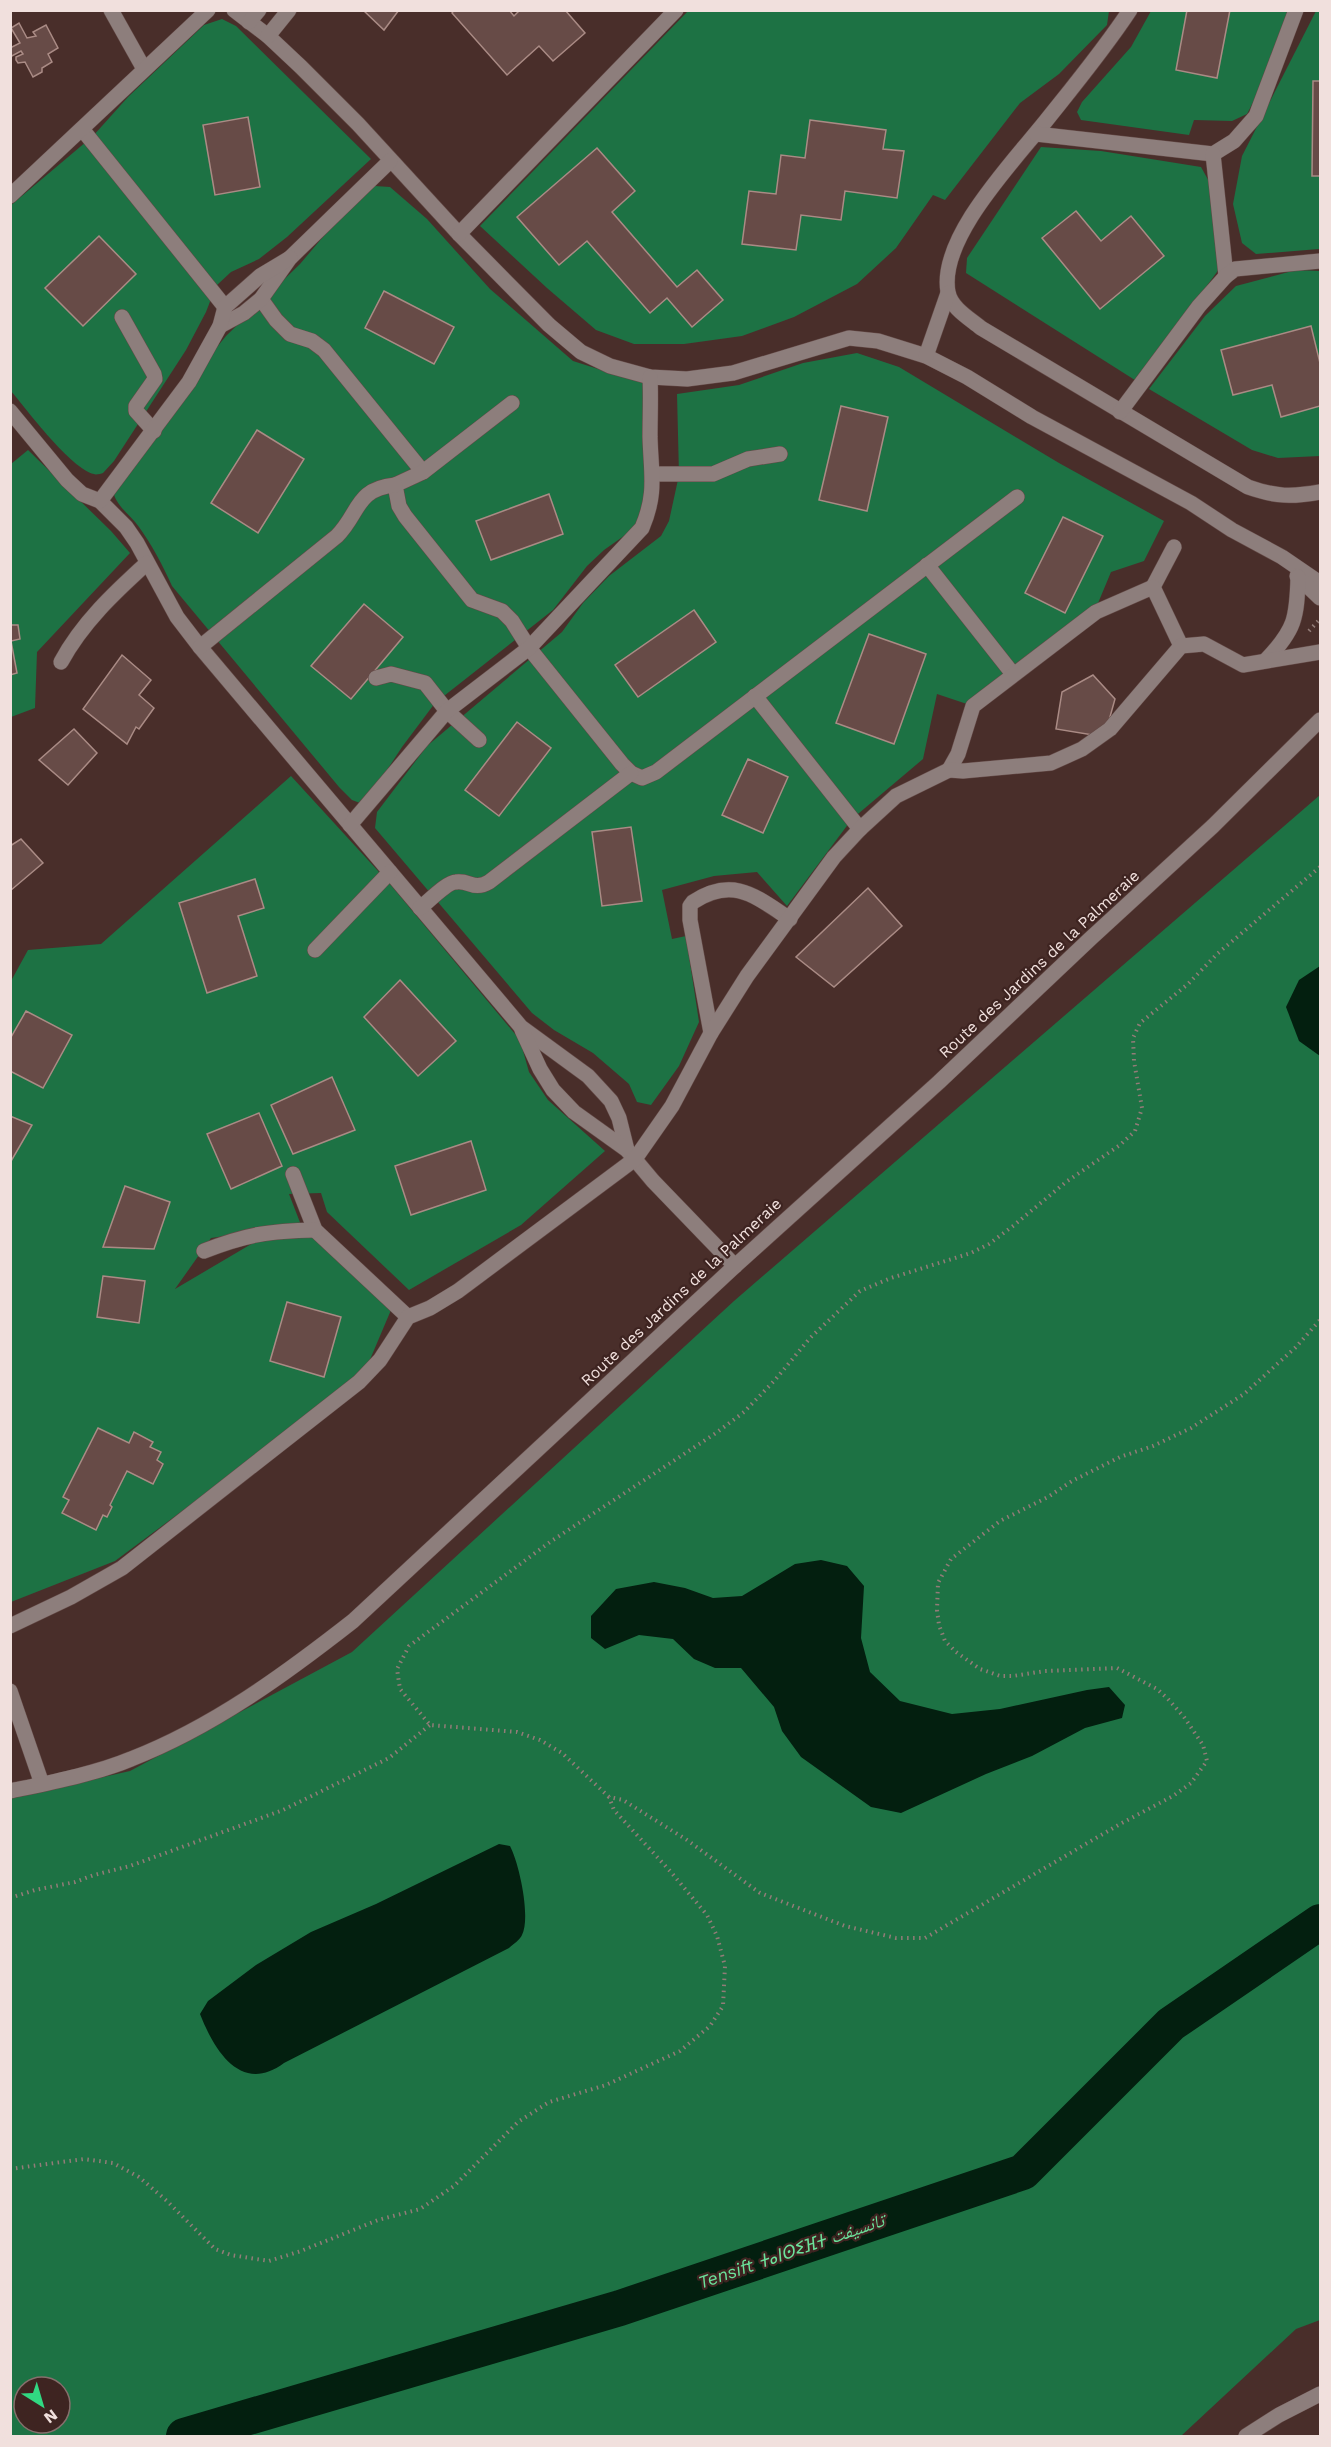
<svg xmlns="http://www.w3.org/2000/svg" width="1331" height="2447" font-family="'Work Sans','Noto Naskh Arabic','Noto Sans Tifinagh',sans-serif">
	<style>
		.green { fill: #1d7244; fill-rule: evenodd }
		.water { fill: #031f0f }
		.lines { fill: none; stroke-linecap: round; stroke-linejoin: round }
		.river { stroke: #031f0f; stroke-width: 36 }
		.building { fill: #674b47; stroke: #aa8b85; stroke-width: 1.5 }
		.minor-casing { stroke: #644a47; stroke-width: 16 }
		.path { stroke: #927c78; stroke-width: 4; stroke-dasharray: 1.5 4.5; stroke-linecap: butt }
		.minor { stroke: #8d7e7c; stroke-width: 15 }
		.labels { text-anchor: middle; dominant-baseline: central; stroke-width: 4.5; stroke-linejoin: round; paint-order: stroke }
		.street-label { font-size: 16px; fill: #f1e0dd; stroke: #3e2421 }
		.water-label { font-size: 18px; font-style: italic; fill: #6be29b; stroke: #3e2421 }
	</style>
	<rect width="100%" height="100%" fill="#492e2a"/>
	<g class="green">
		<path d="M688 11H1109L1107 25 1059 74 1020 103 945 200 933 195 896 248 857 284 794 317 742 336 684 344H634L596 330 547 288 480 226Z"/>
		<path d="M1151 11H1293L1275 60 1247 114 1232 121 1194 120 1189 135 1081 120 1077 112 1082 102 1131 47Z"/>
		<path d="M1316 11H1320V247L1319 249 1256 254 1242 243 1233 204 1242 156Z"/>
		<path d="M222 19 236 26 371 159 287 237 259 259 231 272 216 286 206 312 186 350 114 461 103 473C101 474 95 475 94 474 71 469 27 410 11 391L10 206 93 136 128 97 204 25Z"/>
		<path d="M1041 147 1101 151 1201 167 1216 194 1219 269 1138 382 966 273 967 258Z"/>
		<path d="M375 186 390 187 427 219 490 289 573 361 617 375 646 381 649 483 638 526 604 550 587 566 553 610 435 703 402 747 372 793 360 803 352 800 339 787 172 586C163 566 152 545 139 527 130 514 114 505 113 489L199 369 226 336 300 264 356 198Z"/>
		<path d="M1296 270 1320 271V456L1278 458 1252 450 1149 389 1205 316 1236 286Z"/>
		<path d="M857 353 899 367 1059 463 1164 521 1144 561 1111 572 1096 608 973 706 937 694 923 759 852 819 787 906 757 872 714 876 662 890 672 939 686 936 699 1022 679 1066 651 1105 637 1102 629 1084 593 1053 554 1030 532 1013 375 828 377 812 427 746 562 632 583 603 609 576 661 536 669 521 679 475 677 394 739 385 803 363Z"/>
		<path d="M28 450 111 531 130 553 37 652 35 708 11 717V464Z"/>
		<path d="M291 776 390 884 520 1040 529 1072 548 1100 605 1151 521 1225 409 1290 327 1212 321 1193 289 1194 301 1225 211 1238 175 1289 253 1243 312 1234 391 1310 366 1369 229 1476 115 1561 11 1602V981L28 950 101 944Z"/>
		<path d="M1320 795V2320L1296 2329 1181 2436H11L10 1798 130 1771 352 1652 734 1301ZM24 2387H60V2423H24Z"/>
	</g>
	<g class="water">
		<path d="M1320 966V1056L1299 1041 1286 1007 1299 980Z"/>
		<path d="M821 1560 847 1566 864 1586 861 1638 870 1672 900 1701 952 1714 1000 1709 1087 1690 1109 1687 1125 1705 1122 1718 1085 1728 1032 1756 986 1774 901 1813 871 1807 801 1757 782 1731 774 1707 741 1668H715L694 1659 673 1639 639 1635 605 1649 591 1638V1616L616 1589 654 1582 685 1588 713 1598 742 1596 795 1564Z"/>
		<path d="M499 1844 510 1846C519 1863 531 1917 522 1935 520 1940 513 1944 509 1948L284 2063C241 2095 214 2050 200 2014L208 2001 256 1965 311 1932 376 1904Z"/>
	</g>
	<g class="lines">
		<path class="river" d="M184 2436 620 2308 1023 2172 1171 2024 1320 1922"/>
	</g>
	<g class="building">
		<path d="M363 10H399L384 30Z"/>
		<path d="M454 10H509L514 16 520 10H565L585 33 553 61 539 46 507 75 452 13Z"/>
		<path d="M1187 10H1230L1217 78 1176 70Z"/>
		<path d="M19 23 27 38 36 36 33 32 46 25 58 48 48 54 52 62 42 68V72L33 77 25 62 18 63 16 60V57L23 54 21 51 10 57V48L20 43 11 28Z"/>
		<path d="M1313 81H1320V176H1312Z"/>
		<path d="M248 117 260 187 215 195 203 125Z"/>
		<path d="M810 120 886 130 883 149 904 151 897 198 845 191 841 220 801 215 796 250 742 244 749 191 776 194 781 155 805 158Z"/>
		<path d="M597 148 635 191 612 212 677 287 697 270 723 300 692 327 667 298 650 313 587 241 559 265 517 217Z"/>
		<path d="M1076 211 1101 241 1131 216 1164 256 1100 309 1042 238Z"/>
		<path d="M99 236 136 274 83 326 45 288Z"/>
		<path d="M384 291 454 327 434 364 365 328Z"/>
		<path d="M1311 326 1320 363V406L1281 417 1272 385 1233 395 1221 350Z"/>
		<path d="M841 406 888 417 867 511 819 500Z"/>
		<path d="M257 430 304 459 258 533 211 503Z"/>
		<path d="M549 494 563 534 491 560 476 521Z"/>
		<path d="M1063 517 1103 536 1065 613 1025 593Z"/>
		<path d="M364 604 403 637 351 699 311 666Z"/>
		<path d="M694 610 716 642 638 697 615 665Z"/>
		<path d="M10 625H18L20 639 11 641 17 673 10 675Z"/>
		<path d="M869 634 926 654 894 744 836 723Z"/>
		<path d="M122 655 151 680 139 695 154 708 139 729 136 727 127 744 83 709Z"/>
		<path d="M1093 675 1115 699 1108 724 1093 735 1056 729 1062 692Z"/>
		<path d="M517 722 551 748 499 816 465 790Z"/>
		<path d="M74 729 97 753 68 785 39 760Z"/>
		<path d="M748 759 788 777 763 833 722 815Z"/>
		<path d="M631 827 642 901 602 906 592 832Z"/>
		<path d="M21 839 43 863 10 891V846Z"/>
		<path d="M255 879 264 908 238 916 257 976 207 993 179 903Z"/>
		<path d="M868 888 902 926 834 987 796 957Z"/>
		<path d="M400 980 456 1041 418 1076 364 1017Z"/>
		<path d="M26 1011 72 1035 43 1088 10 1071V1039Z"/>
		<path d="M332 1077 355 1130 293 1154 271 1105Z"/>
		<path d="M259 1113 282 1166 231 1189 207 1134Z"/>
		<path d="M10 1116 32 1125 10 1163Z"/>
		<path d="M471 1141 486 1190 411 1215 395 1166Z"/>
		<path d="M125 1186 170 1202 154 1249 103 1247Z"/>
		<path d="M103 1276 145 1281 139 1323 97 1317Z"/>
		<path d="M287 1302 341 1317 324 1377 270 1361Z"/>
		<path d="M98 1428 129 1443 134 1432 153 1442 150 1447 161 1452 157 1460 163 1464 153 1484 127 1471 110 1505 112 1507 107 1517 103 1515 96 1530 62 1513 69 1500 63 1497Z"/>
	</g>
	<g class="lines">
		<g class="minor-casing">
			<g id="minor">
				<path d="M111 10 144 69"/>
				<path d="M234 10 268 36 301 67 358 124 459 234 549 325 581 352 610 366 650 377 687 379 733 373 849 338 878 341 926 356 967 377 1032 417 1191 503 1232 530 1282 557 1320 583"/>
				<path d="M1130 10C1105 48 1077 82 1049 117 1018 157 938 237 948 292 951 308 969 318 981 328L1248 487C1276 497 1292 497 1320 492"/>
				<path d="M249 22 259 10"/>
				<path d="M268 36 289 10"/>
				<path d="M82 129 225 307"/>
				<path d="M1036 134 1213 154 1234 141 1256 116 1296 10"/>
				<path d="M1213 154 1226 276"/>
				<path d="M10 196 208 10"/>
				<path d="M459 234 676 10"/>
				<path d="M261 299 276 320 290 334 312 341 324 350 423 472"/>
				<path d="M122 317 154 374 155 379 136 406V411L154 431"/>
				<path d="M220 326 244 313 261 299 290 258 390 161"/>
				<path d="M926 356 948 293"/>
				<path d="M512 403 423 472 395 485 399 506 405 516 472 600 502 611 512 621 529 648 622 764 631 773 642 778 656 772 1017 497"/>
				<path d="M10 411 67 480 82 494 100 501 126 527 137 543 177 617 200 647 521 1027 588 1076 611 1101 619 1118 627 1150"/>
				<path d="M1120 412 1199 306 1226 276 1235 269 1320 261"/>
				<path d="M653 474H713L748 459 780 454"/>
				<path d="M100 501 189 382 220 326 225 307 260 276 290 258"/>
				<path d="M927 565 1013 674"/>
				<path d="M1297 576 1320 598"/>
				<path d="M1153 587 1174 547"/>
				<path d="M200 647 337 536C360 513 355 489 395 485"/>
				<path d="M1266 660C1295 630 1297 618 1298 577"/>
				<path d="M61 662C82 623 114 593 147 563"/>
				<path d="M376 678 391 674 425 683 447 711 479 740"/>
				<path d="M755 696 860 829"/>
				<path d="M949 770 958 754 973 706 1096 612 1153 587 1181 646"/>
				<path d="M350 825 447 711 529 648 642 528C657 493 651 474 650 437 650 417 651 397 650 377"/>
				<path d="M420 908C428 902 447 882 456 882 470 880 473 891 489 882L631 773"/>
				<path d="M315 950 390 872"/>
				<path d="M522 1030 540 1069 553 1090 574 1112 627 1150 653 1181 735 1266"/>
				<path d="M711 1033 690 920V906L693 902C733 876 755 896 790 919"/>
				<path d="M293 1174 315 1230 408 1317"/>
				<path d="M204 1251C247 1234 270 1231 315 1230"/>
				<path d="M10 1626 71 1597 122 1568 359 1382 380 1360 408 1317 430 1308 458 1291 635 1159 672 1106 711 1033 747 976 834 857 860 829 896 796 949 770 963 771 1051 763 1082 749 1110 729 1181 646 1204 644 1243 665 1320 652"/>
				<path d="M10 1691 42 1784"/>
				<path d="M10 1791C48 1783 95 1774 131 1759 213 1727 284 1675 353 1621L735 1266 939 1082 1090 939 1213 826 1320 720"/>
				<path d="M1246 2436 1279 2415 1320 2394"/>
			</g>
		</g>
		<g class="path">
			<path d="M1309 631 1320 619"/>
			<path d="M1320 867 1217 954 1188 984 1140 1023 1133 1038 1134 1061 1142 1108 1135 1131 1120 1145 1066 1182 1013 1226 989 1244 971 1253 891 1278 860 1291 810 1338 775 1380 744 1412 716 1433 550 1542 409 1646 397 1669 400 1689 430 1725 517 1732 540 1740 562 1753 609 1797 623 1800 687 1840 760 1893 845 1926 896 1938H925L1120 1824 1173 1796 1191 1783 1207 1761 1203 1745 1184 1717 1168 1699 1157 1689 1117 1668 1045 1671 1013 1676H1000L980 1669 956 1652 945 1641 939 1625 937 1610 938 1583 951 1559 1000 1521 1048 1497 1072 1481 1120 1457 1153 1446 1191 1428 1244 1394 1295 1348 1320 1320"/>
			<path d="M10 1898 35 1890 75 1882 94 1875 130 1866 283 1810 389 1758 430 1725"/>
			<path d="M10 2169 84 2159 113 2163 139 2177 167 2201 215 2249 231 2255 269 2261 301 2251 378 2220 420 2209 454 2186 518 2122 549 2102 606 2085 680 2051 710 2026 723 2006 725 1966 717 1936 707 1915 670 1871 614 1810 609 1797"/>
		</g>
		<use href="#minor" class="minor"/>
	</g>
	<g class="labels">
		<g class="street-label">
			<text transform="translate(1039 964) rotate(-43)">Route des Jardins de la Palmeraie</text>
			<text transform="translate(681 1292) rotate(-43)">Route des Jardins de la Palmeraie</text>
		</g>
		<g class="water-label">
			<text transform="translate(791 2251) rotate(-19)">Tensift ⵜⴰⵏⵙⵉⴼⵜ تانسيفت</text>
		</g>
	</g>
	<rect width="1331" height="2447" fill="none" stroke="#f1e0dd" stroke-width="24"/>
	<g transform="translate(42 2405) rotate(143)"><circle r="28" fill="#3e2421" stroke="#866f6c" stroke-width="1.5"/>
	<path d="M0-4.5L10 22L0 15L-10 22Z" fill="#31d882"/>
	<text y="-9" font-size="16" font-weight="bold" text-anchor="middle" fill="#f1e0dd">N</text>
	</g>
</svg>
